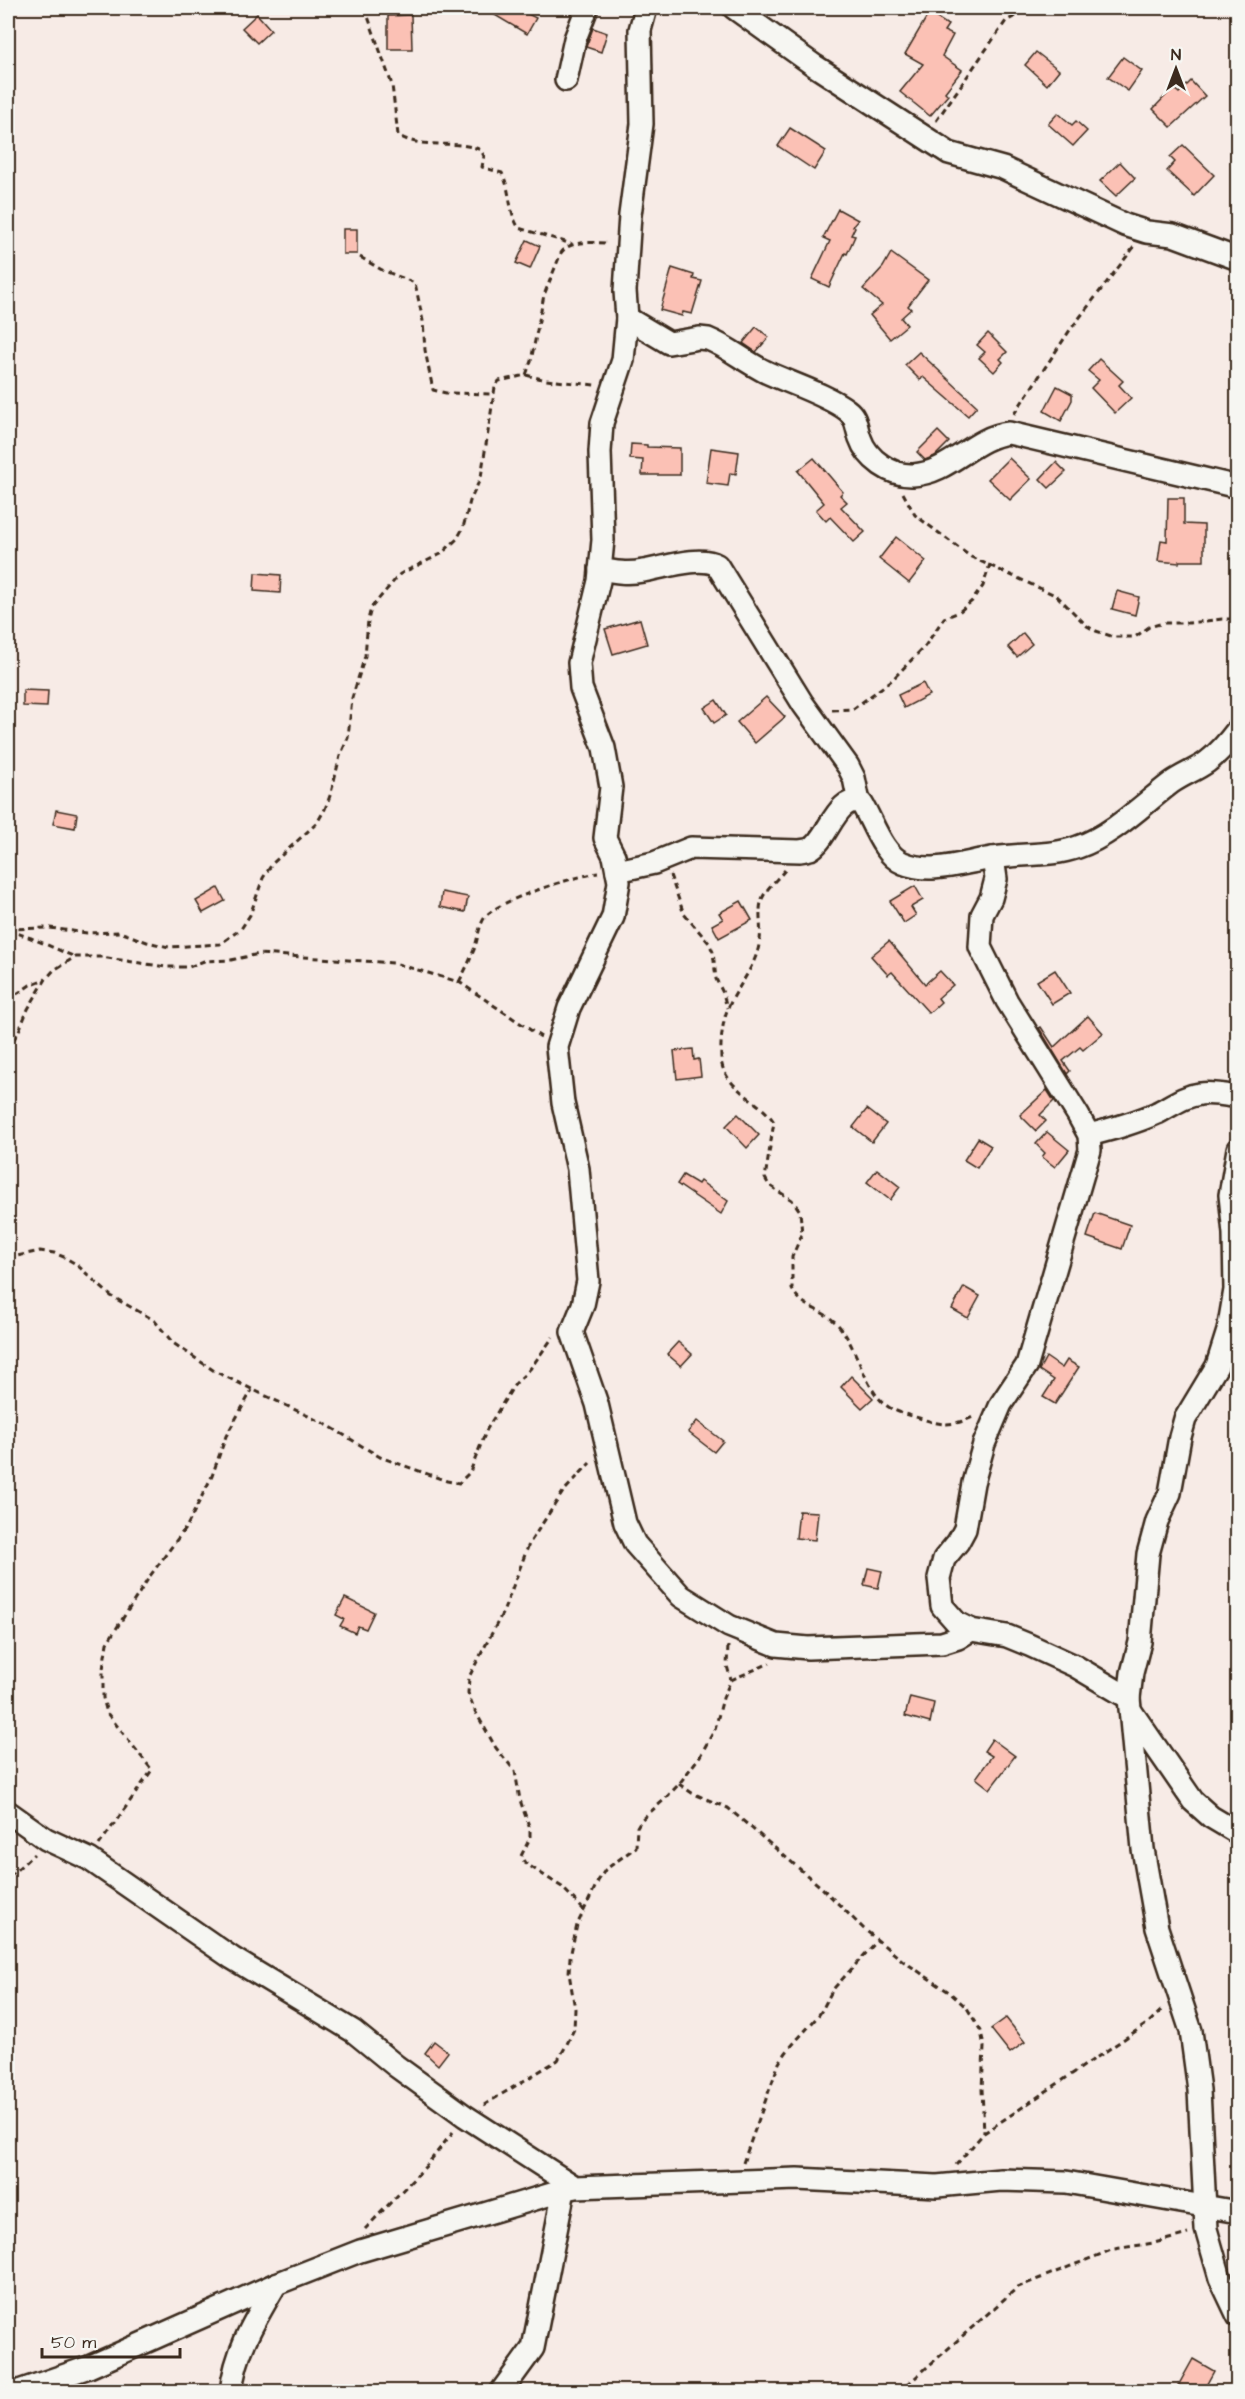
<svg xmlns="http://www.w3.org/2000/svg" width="1245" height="2399" font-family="'Architects Daughter',sans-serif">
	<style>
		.building { fill: #fbc1b5; stroke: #3b2a1e; stroke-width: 1.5 }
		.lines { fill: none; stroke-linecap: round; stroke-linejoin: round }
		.street-casing { stroke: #3b2a1e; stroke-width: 26 }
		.path { stroke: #3b2a1e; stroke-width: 3; stroke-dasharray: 6 4.5; stroke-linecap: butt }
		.street { stroke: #f6f6f2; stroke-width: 21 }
	</style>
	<rect width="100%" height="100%" fill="#f7ebe6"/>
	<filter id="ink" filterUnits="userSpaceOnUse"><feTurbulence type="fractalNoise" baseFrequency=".0167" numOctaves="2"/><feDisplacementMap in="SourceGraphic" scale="12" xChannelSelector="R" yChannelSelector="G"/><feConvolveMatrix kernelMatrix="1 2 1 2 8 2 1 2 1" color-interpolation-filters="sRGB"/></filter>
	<g filter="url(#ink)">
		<g class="building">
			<path d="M483 8H516L536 18 527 34Z"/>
			<path d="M929 13 948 25 944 31 953 35 942 56 962 70 945 92 948 95 930 116 900 92 923 64 905 54Z"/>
			<path d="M257 14 271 30 257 43 242 28Z"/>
			<path d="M411 15 412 49H388V16Z"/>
			<path d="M593 28 607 33 601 52 586 47Z"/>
			<path d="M1036 52 1059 70 1047 85 1025 65Z"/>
			<path d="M1123 57 1142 71 1128 91 1108 77Z"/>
			<path d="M1191 81 1205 96 1171 127 1153 109 1173 88 1179 93Z"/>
			<path d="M1058 113 1072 125 1076 121 1087 131 1073 146 1048 124Z"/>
			<path d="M790 128 826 151 814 170 778 146Z"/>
			<path d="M1183 145 1214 175 1194 196 1167 171 1175 162 1170 157Z"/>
			<path d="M1120 162 1135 178 1116 196 1100 181Z"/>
			<path d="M838 209 858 220 853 226 855 227 851 235 855 236 847 254 845 253 829 287 812 279 830 241 823 238Z"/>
			<rect x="343" y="229" width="14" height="25"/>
			<path d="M527 240 540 246 530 269 516 263Z"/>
			<path d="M891 253 928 280 908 306 911 309 901 318 907 325 890 339 870 315 882 305 863 289 883 267Z"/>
			<path d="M672 268 694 275 693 279 702 281 692 314 683 312 682 316 660 310Z"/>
			<path d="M756 327 769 337 756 352 743 343Z"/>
			<path d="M988 333 1007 352 1000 359 1003 362 994 372 979 358 985 352 977 345Z"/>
			<path d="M919 352 977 406 968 416 923 377 920 380 905 365Z"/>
			<path d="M1099 359 1123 381 1119 385 1131 398 1115 413 1091 388 1099 380 1088 371Z"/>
			<path d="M1057 386 1072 394V400L1061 421 1044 411Z"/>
			<path d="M938 431 949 442 935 456 925 460 917 452Z"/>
			<path d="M631 444 647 445V447L680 448V475H642L643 460 630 459Z"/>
			<path d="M711 448 739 452 736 474 730 473 728 486 706 483Z"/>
			<path d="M814 458 843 492 840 495 847 502 841 507 865 532 854 542 830 517 826 521 816 510 824 503 798 471Z"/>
			<path d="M1009 458 1031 479 1010 500 988 479Z"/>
			<path d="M1056 462 1066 472 1049 488 1040 479Z"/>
			<path d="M1168 498H1184V524L1204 525V561H1179V563L1158 561 1161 540 1167 541Z"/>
			<path d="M896 537 926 561 909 583 879 559Z"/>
			<path d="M255 573 281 575 280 593 254 591Z"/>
			<path d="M1117 591 1139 597 1135 615 1112 609Z"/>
			<path d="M640 619 647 644 613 654 605 629Z"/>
			<path d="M1023 633 1032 644 1017 657 1008 647Z"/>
			<path d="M923 683 929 695 904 708 898 695Z"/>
			<path d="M23 690 48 691 47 707 23 706Z"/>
			<path d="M766 697 785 717 755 743 737 722Z"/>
			<path d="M716 700 726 715 714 723 704 708Z"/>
			<path d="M56 810 77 814 75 828 53 824Z"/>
			<path d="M915 886 923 900 911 907 916 915 904 923 890 901Z"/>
			<path d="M218 888 225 901 203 913 196 901Z"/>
			<path d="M442 892 468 897 465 912 440 907Z"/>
			<path d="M741 901 752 920 719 938 712 925 723 919 719 913Z"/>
			<path d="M889 941 925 984 940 971 953 985 938 998 941 1002 929 1013 892 972 888 975 871 956Z"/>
			<path d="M1055 970 1070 993 1052 1004 1037 981Z"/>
			<path d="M1088 1016 1103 1033 1083 1050 1080 1047 1063 1061 1070 1071 1067 1074 1039 1028 1041 1027 1054 1047Z"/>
			<path d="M693 1049 694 1060 699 1059 701 1076 677 1079 674 1051Z"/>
			<path d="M1047 1090 1054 1101 1040 1115 1046 1121 1036 1131 1020 1115Z"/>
			<path d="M867 1109 886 1124 872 1142 853 1127Z"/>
			<path d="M738 1114 759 1135 747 1148 726 1126Z"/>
			<path d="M1047 1132 1069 1150 1055 1167 1042 1157 1045 1153 1036 1144Z"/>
			<path d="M978 1138 991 1146 977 1168 964 1160Z"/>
			<path d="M877 1169 900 1187 890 1200 867 1182Z"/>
			<path d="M683 1175 698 1184 700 1181 728 1201 721 1214 677 1184Z"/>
			<path d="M1095 1213 1130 1225 1122 1249 1087 1237Z"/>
			<path d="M964 1287 980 1296 968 1318 952 1309Z"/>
			<path d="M678 1342 692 1354 681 1366 667 1354Z"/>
			<path d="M1046 1357 1062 1368 1067 1360 1079 1367 1055 1404 1043 1397 1054 1380 1039 1370Z"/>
			<path d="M851 1376 873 1398 862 1408 841 1387Z"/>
			<path d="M697 1421 723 1441 714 1452 688 1432Z"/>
			<path d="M799 1511 818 1512 815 1540 796 1538Z"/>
			<path d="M868 1568 882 1571 878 1588 864 1585Z"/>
			<path d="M345 1598 374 1612 366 1629 358 1626 355 1633 340 1626 344 1619 336 1615Z"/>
			<path d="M910 1697 934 1703 930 1723 905 1716Z"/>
			<path d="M992 1739 1015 1756 990 1789 976 1778 992 1756 984 1751Z"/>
			<path d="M1006 2018 1025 2042 1010 2053 991 2029Z"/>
			<path d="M434 2041 448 2052 438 2065 425 2053Z"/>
			<path d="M1193 2359 1214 2371 1203 2391H1188L1178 2386Z"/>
		</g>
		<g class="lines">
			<g class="street-casing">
				<g id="street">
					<path d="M646 8 640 30 642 124 630 215 625 291 627 318 623 360 602 423 600 452 603 540 599 581 579 663 581 688 604 748 611 787 605 838 614 856 619 882 613 917 569 1008 557 1047 563 1103 578 1169 588 1281 583 1305 572 1332 597 1404 625 1523 635 1544 681 1596 729 1626 776 1645 808 1648 942 1643 958 1638 971 1630"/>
					<path d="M734 8 815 66 949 153 1003 168 1125 225 1147 232 1173 235 1238 259"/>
					<path d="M566 80 575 39 587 8"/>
					<path d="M627 318 669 343 699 338 708 339C728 347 744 361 764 371 787 382 828 395 847 410 857 417 856 428 860 438 867 459 891 476 913 475 950 473 973 437 1009 433L1238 487"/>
					<path d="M600 569C615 572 628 574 643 571 663 568 699 555 717 565L803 704 848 766 854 778 859 802"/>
					<path d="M993 858 996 879 991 898 982 915 980 947 1007 1001 1078 1115 1089 1135 1090 1150 1027 1365 1001 1404 984 1444 973 1483 965 1529 958 1542 944 1559 939 1578 942 1606 957 1623 971 1630 1007 1636 1029 1645 1075 1666 1129 1698"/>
					<path d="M617 871 654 863 691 848 800 851C804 850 807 850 810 849 828 840 838 791 862 804 873 822 883 855 903 863 931 875 964 862 993 858 1021 853 1050 857 1078 847 1113 835 1142 805 1171 783 1182 775 1196 770 1207 762 1219 753 1229 741 1238 729"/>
					<path d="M1089 1135C1112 1129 1135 1123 1157 1113 1171 1106 1183 1096 1200 1094 1212 1092 1225 1095 1238 1097"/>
					<path d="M1238 1149 1230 1195 1234 1234 1235 1290 1228 1331 1217 1366 1185 1419 1180 1437 1170 1493 1157 1521 1148 1554 1140 1642 1132 1673 1129 1698 1143 1849 1157 1928 1191 2031 1199 2090 1206 2229 1220 2278 1238 2316"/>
					<path d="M1131 1711 1193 1801 1211 1817 1238 1833"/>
					<path d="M8 1812 46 1839 89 1859 232 1958 353 2031 396 2066 465 2116 575 2187"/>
					<path d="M16 2392 89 2367 276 2284 360 2251 575 2187 797 2179 937 2186 1001 2180 1066 2182 1238 2212"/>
					<path d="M231 2392C235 2351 256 2318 276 2284"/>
					<path d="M501 2392 533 2348 564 2190"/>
				</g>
			</g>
			<g class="path">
				<path d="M365 8 392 85 398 135C419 150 457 139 481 150L484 156 482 167 502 173C511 190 508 212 519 228L572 244"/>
				<path d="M1238 96 1234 106 1238 126"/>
				<path d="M936 121 1006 21 1031 8"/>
				<path d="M360 257 382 270 415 283 423 321 425 350 433 390 446 393 494 394"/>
				<path d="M526 375 546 380 595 385"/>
				<path d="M1014 414 1070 330 1134 247"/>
				<path d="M903 493 915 515 971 557 1057 596 1087 626 1096 631 1114 637H1135L1149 627 1163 623H1189L1222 619H1238"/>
				<path d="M832 710 853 709 892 680 925 646 944 618 959 612 972 601 983 586 990 564"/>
				<path d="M785 870C777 880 767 887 762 899 757 913 763 930 759 945 755 967 738 986 729 1006 722 1019 719 1051 722 1065 729 1091 761 1101 774 1122L765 1178 769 1185 792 1200 800 1211 802 1234 792 1257V1289C802 1308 820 1308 835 1322 859 1344 863 1394 892 1409 901 1414 913 1416 922 1419 944 1426 954 1426 975 1416"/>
				<path d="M670 875 684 914 709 943 713 952 716 979 723 993 727 1008"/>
				<path d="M8 929 50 928 87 933 120 932 147 942 169 947 220 944 241 929 250 915 263 878 272 864 317 823 325 809 331 793 340 756 348 738 352 698 365 656 368 620 371 608 400 574 441 554 457 539 463 528 470 501 481 477 495 387 499 381 526 375 531 361 544 295 561 253C571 239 594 243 609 243"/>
				<path d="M8 930 31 938 75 957"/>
				<path d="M459 982C464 972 469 963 473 952 478 941 478 927 485 917 498 900 576 876 598 873"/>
				<path d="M8 1000 30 985 45 979"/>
				<path d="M8 1048 18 1033 28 1009 46 979 54 970 75 957H101L166 967H189L204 961 231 960 259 954 394 963 459 982 541 1037"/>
				<path d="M8 1258 40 1251 54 1253 64 1257 76 1264 111 1296 154 1320 173 1343 216 1372 329 1426 380 1457 447 1481 459 1483 470 1472 487 1429 501 1406 515 1384 530 1369 553 1337"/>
				<path d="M728 1646 727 1666 731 1680"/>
				<path d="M679 1784 692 1793 728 1808 822 1888 864 1929 903 1961 949 1992 967 2008 981 2031 984 2047 982 2089 984 2133"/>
				<path d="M99 1845 152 1770 107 1713 103 1698V1669L107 1643 150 1576 187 1526 212 1476 226 1436 252 1390"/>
				<path d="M8 1875 13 1873 34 1854"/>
				<path d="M584 1910 562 1887 525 1863 521 1856 530 1838V1829L520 1800 515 1771 496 1748 475 1711 468 1693 469 1677 504 1610 529 1544 563 1492 590 1463"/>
				<path d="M484 2105 558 2060 567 2044 574 2029 575 2009 569 1973 570 1957 577 1925 598 1881 605 1870 636 1847 637 1827 641 1820 664 1800 679 1784 700 1756 715 1729 723 1698 731 1680 770 1663"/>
				<path d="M743 2163 779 2063C790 2045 805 2032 818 2016 825 2007 828 1996 835 1987L878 1940"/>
				<path d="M956 2165 984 2133 1148 2023 1163 2009"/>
				<path d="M365 2229 426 2166 453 2132"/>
				<path d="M899 2392 1018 2287 1114 2249 1154 2243 1188 2234"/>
			</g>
			<use href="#street" class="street"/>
		</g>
	</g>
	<rect width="1245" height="2399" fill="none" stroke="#f6f6f2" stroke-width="30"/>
	<rect x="15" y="15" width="1215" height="2369" fill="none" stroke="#3b2a1e" stroke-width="2" filter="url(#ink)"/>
	<g transform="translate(1176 69)" stroke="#f6f6f2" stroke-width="4.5" paint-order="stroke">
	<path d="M0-4.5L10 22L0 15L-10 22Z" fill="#3b2a1e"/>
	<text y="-9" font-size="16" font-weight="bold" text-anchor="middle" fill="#3b2a1e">N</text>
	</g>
	<path d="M42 2348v9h138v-9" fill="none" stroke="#3b2a1e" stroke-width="3"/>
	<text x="51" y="2348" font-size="18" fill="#3b2a1e" stroke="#f6f6f2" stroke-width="4.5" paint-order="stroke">50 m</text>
</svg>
